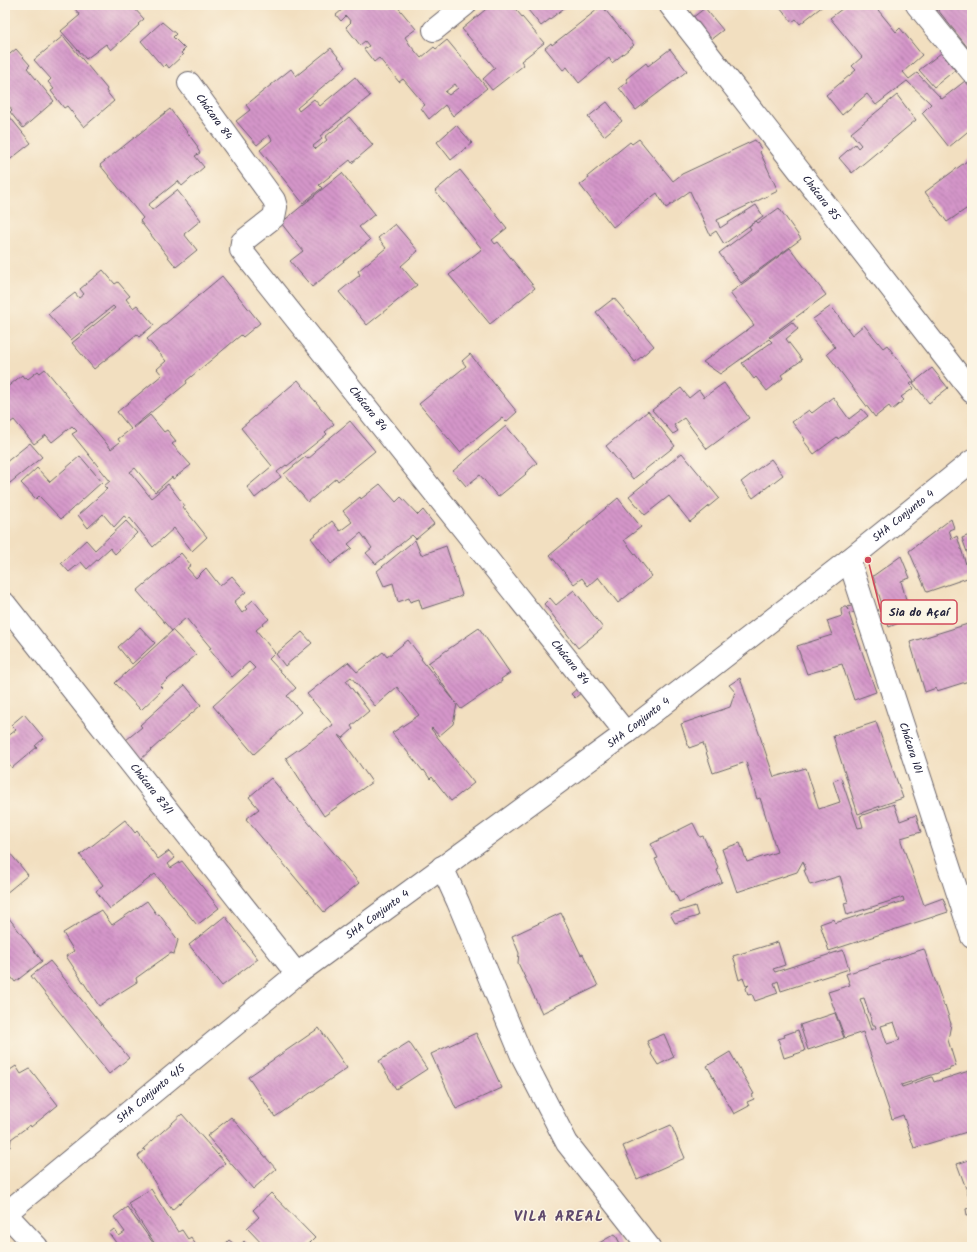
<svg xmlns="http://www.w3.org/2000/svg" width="977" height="1252" font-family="Kalam,sans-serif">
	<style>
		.building { fill: url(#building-back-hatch); fill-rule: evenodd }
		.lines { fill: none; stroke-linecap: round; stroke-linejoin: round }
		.minor-casing { stroke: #6b646a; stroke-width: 24 }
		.minor { stroke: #fff; stroke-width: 22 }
		.labels { text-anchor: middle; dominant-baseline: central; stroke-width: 3; stroke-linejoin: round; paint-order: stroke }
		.street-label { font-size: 11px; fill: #22223b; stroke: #fcf5e5 }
		.district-label { font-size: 15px; font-weight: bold; letter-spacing: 1px; fill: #604a6d; stroke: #fcf5e5 }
		.leader { fill: none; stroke: #d1495b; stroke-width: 1.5 }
		.callout-dot { fill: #d1495b; stroke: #fcf5e5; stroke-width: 1.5 }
		.callout { fill: #fcf5e5; stroke: #d1495b; stroke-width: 1.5 }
		.callout-label { font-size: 12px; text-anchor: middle; font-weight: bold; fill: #22223b }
	</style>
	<defs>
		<pattern id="building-back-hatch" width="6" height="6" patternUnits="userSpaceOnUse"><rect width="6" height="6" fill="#d495c9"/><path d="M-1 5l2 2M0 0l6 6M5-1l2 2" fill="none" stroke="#ac79a4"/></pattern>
	</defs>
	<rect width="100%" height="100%" fill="#fcf5e5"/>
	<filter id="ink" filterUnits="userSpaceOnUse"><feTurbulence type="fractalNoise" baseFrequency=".025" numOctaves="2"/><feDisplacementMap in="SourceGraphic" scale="8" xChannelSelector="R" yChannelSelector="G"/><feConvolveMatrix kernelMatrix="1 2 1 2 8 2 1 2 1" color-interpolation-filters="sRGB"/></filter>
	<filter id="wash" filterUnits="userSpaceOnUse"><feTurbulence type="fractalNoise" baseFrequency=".012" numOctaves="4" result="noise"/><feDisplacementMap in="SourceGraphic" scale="16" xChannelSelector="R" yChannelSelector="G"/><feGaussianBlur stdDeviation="0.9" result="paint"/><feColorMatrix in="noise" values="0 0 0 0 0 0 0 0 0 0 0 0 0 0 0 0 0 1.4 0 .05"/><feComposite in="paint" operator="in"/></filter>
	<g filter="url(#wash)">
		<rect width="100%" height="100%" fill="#f2dfc0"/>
		<g id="blocks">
			<g class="building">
				<path d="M80 5H135L133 7 144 19 138 24 139 25 111 50 106 44 86 59 61 31 80 15 75 9Z"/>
				<path d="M348 5H396L416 29 405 37 410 45 421 58 434 47 436 49 447 40 487 88 453 116 445 105 429 119 421 108 425 105 403 79 399 82 379 58 374 62 364 49 369 46 365 41 360 45 346 27 351 22 346 16 341 21 336 15ZM455 84 458 88 449 95 445 92Z"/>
				<path d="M491 5H512L544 43 521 61 524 65 492 90 483 79 495 68 462 29Z"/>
				<path d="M524 5H568L541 26Z"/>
				<path d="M775 5H824L800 24 796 19 792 22 780 7 779 9Z"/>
				<path d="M847 5H874L896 32 900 28 922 55 903 72 909 79 917 73 942 99 965 81 972 89V128L949 147 922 113 931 104 907 81 876 105 867 94 842 115 826 95 856 70 852 66 862 57 830 18Z"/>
				<path d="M934 5H966L972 12V53Z"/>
				<path d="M602 6 634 45 612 63 609 58 579 83 567 67 563 70 545 48 551 43 552 45Z"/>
				<path d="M705 8 723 30 710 40 692 18Z"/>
				<path d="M162 22 176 34 173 37 185 49 181 53 183 55 169 68 166 64 163 67 141 41Z"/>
				<path d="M63 36 107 89 106 91 114 101 84 127 67 106 64 108 51 91 54 89 48 82 51 79 34 60Z"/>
				<path d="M331 48 346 67 297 108 299 111 314 99 320 106 355 77 370 96 320 136 322 139 313 146 316 149 327 140 325 137 349 117 373 145 352 163 350 160 319 185 322 188 303 203 260 150 272 140 269 135 257 145 236 121 250 110 246 105 291 69 296 76Z"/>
				<path d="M16 49 30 65 27 68 54 101 23 128 10 112 12 110 5 101V58Z"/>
				<path d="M670 49 687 71 636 110 619 88 628 82 626 79 646 63 648 66Z"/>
				<path d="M941 53 955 70 934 87 919 70Z"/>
				<path d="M897 95 916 120 852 173 839 158 855 144 858 148 861 145 851 133Z"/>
				<path d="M607 102 622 121 604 136 588 117Z"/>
				<path d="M170 109 198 147 197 148 200 153 195 156 204 167 182 186 178 181 148 205 152 210 177 190 201 220 184 234 197 250 176 267 140 221 143 218 100 165Z"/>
				<path d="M5 111 31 143 7 162 5 158Z"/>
				<path d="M456 125 472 143 451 160 437 142Z"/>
				<path d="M639 139 673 181 682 174 755 140 762 150 760 152 778 191 717 220 720 228 756 205 763 216 724 244 716 231 710 235 690 191 666 208 657 193 613 227 580 185 589 178 588 176 630 142 632 144Z"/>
				<path d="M971 158 972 159V205L947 222 925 192Z"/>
				<path d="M460 170 507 228 492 240 495 244 498 242 535 288 490 324 449 275 482 249 435 191Z"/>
				<path d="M342 173 375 214 359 227 370 240 312 287 290 261 303 251 281 223Z"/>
				<path d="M779 208 801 239 741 283 719 253 751 229 749 226 756 221 758 223Z"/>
				<path d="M395 224 418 251 401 266 417 285 367 325 339 292 360 275 358 271 386 248 378 238Z"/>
				<path d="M790 248 826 295 769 337 770 338 792 322 798 329 786 339 802 360 781 375 783 378 767 391 756 377 754 379 742 363 772 342 769 339 720 374 703 362 754 325 730 293Z"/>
				<path d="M103 270 115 284 118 282 130 296 126 299 133 308 137 305 154 325 139 337 137 334 94 369 72 343 115 308 113 306 71 340 48 314 75 293 79 298 84 294 80 289Z"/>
				<path d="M222 276 260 323 243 337 241 335 186 381 187 383 133 427 134 428 150 415 164 432 167 430 176 441 172 444 191 465 173 479 172 477 155 492 135 468 130 472 151 498 168 484 185 506 183 507 207 537 192 551 174 528 153 547 130 518 128 519 124 516 114 527 103 514 88 528 78 515 107 489 104 486 110 481 72 434 77 431 72 426 52 442 46 435 34 444 14 420 7 425 5 422V389L22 375 24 378 26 377 28 379 38 371 40 373 45 369 111 449 120 442 118 439 131 429 117 412 162 375 157 369 166 361 147 339Z"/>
				<path d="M614 298 654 346 635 362 596 312Z"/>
				<path d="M831 306 852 335 864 325 883 348 887 345 914 381 910 384 914 388 901 397 904 400 892 410 889 406 875 417 827 354 835 347 813 319Z"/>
				<path d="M470 354 517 412 506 422 502 418 460 452 419 404 466 366 462 361Z"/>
				<path d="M932 368 948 388 929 403 913 383Z"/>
				<path d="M298 380 334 424 325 432 327 434 326 435 287 466 286 465 277 472 281 477 255 498 247 487 272 466 241 428Z"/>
				<path d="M724 383 749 418 707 449 684 418 674 425 678 431 673 434 652 410 681 388 689 398 699 390 704 397Z"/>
				<path d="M833 397 849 419 862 409 868 416 838 439 837 437 814 454 803 440 805 439 792 422 809 410 812 413Z"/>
				<path d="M648 411 675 446 633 479 606 446Z"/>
				<path d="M350 421 375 451 338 481 336 478 308 502 284 474 305 457 308 459 315 453 314 451Z"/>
				<path d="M506 426 537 463 525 473 526 474 498 497 480 475 466 486 453 471Z"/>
				<path d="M30 443 42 457 5 487V463Z"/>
				<path d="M682 453 719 498 690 522 669 496 645 515 629 496Z"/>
				<path d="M80 456 102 482 61 519 39 496 36 499 21 483 37 468 50 482Z"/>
				<path d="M771 459 783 475 753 498 741 482Z"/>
				<path d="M380 484 396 502 401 497 418 515 423 510 434 524 416 539 412 535 376 564 366 553 372 548 361 533 348 544 352 548 331 564 311 538 332 521 340 531 352 522 343 511 360 497 361 499Z"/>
				<path d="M618 498 641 527 624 540 652 576 618 603 598 577 588 586 582 578 574 584 550 555Z"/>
				<path d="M951 519 954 528 949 530 952 539 957 536 970 577 927 592 909 551Z"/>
				<path d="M126 521 137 533 115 554 110 548 87 569 81 562 69 572 61 563 86 540 95 550Z"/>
				<path d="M972 534V566L962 538Z"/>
				<path d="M415 540 421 555 446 546 462 595 459 597 422 609 419 599 410 602 409 598 398 602 393 583 384 586 377 571Z"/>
				<path d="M181 553 191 565 187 568 196 578 206 568 220 586 232 576 246 592 234 602 242 613 247 609 245 607 253 600 269 619 256 630 275 653 269 659 296 688 287 696 301 712 254 754 213 706 255 668 249 662 232 677 209 649 211 648 186 618 172 630 196 655 160 686 163 689 141 710 115 683 172 631 137 591 176 557H177Z"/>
				<path d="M901 556 910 578 901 581 911 618 889 627 873 576Z"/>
				<path d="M574 590 603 628 578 648 544 604 550 598 556 605Z"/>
				<path d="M860 604 861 610 849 614 876 692 854 700 842 664 807 674 797 646 832 635 827 621 842 616 841 611V609L844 607H846L848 610 847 607Z"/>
				<path d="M971 623 972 627V680L937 691 936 688 925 692 910 642Z"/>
				<path d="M140 627 155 643 132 664 118 647Z"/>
				<path d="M479 628 510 673 501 679 502 681 461 709 457 704 453 724 439 736 432 728 431 729 474 783 451 801 432 777 430 779 424 770 423 771 392 733 419 715 397 687 375 706 351 677 346 681 369 711 351 726 353 729 343 738 339 735 372 782 324 816 286 758 333 725 307 694 348 662 357 672 383 652 387 657 408 640 422 658 421 659 456 703 428 663Z"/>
				<path d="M302 632 312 643 285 666 276 654Z"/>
				<path d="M740 678 774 777 806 768 819 809 840 802 833 781 841 778 858 828 863 827 860 816 894 804 900 821 916 815 921 832 901 838V841L924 905 943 898 948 912 829 951 820 924 834 919 835 923 904 901 903 897 847 915 844 903 848 902 840 876 810 885 804 870H806L803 861 797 872 737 892 722 849 740 843 747 862 777 852 760 798 757 799 746 762 713 773 703 743 689 748 681 724 730 707 735 692 729 685Z"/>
				<path d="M185 685 201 705 141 759 126 740 142 727 140 725Z"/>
				<path d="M579 687 583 691 575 698 571 694Z"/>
				<path d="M24 714 44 738 35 746 37 747 12 768 5 759V735L7 737 16 730 11 725Z"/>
				<path d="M876 722 903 798 858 814 833 736Z"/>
				<path d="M271 778 359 883 324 912 246 819 259 809 249 797Z"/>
				<path d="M125 820 135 833 137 831 158 859 169 851 175 858 168 864 171 868 182 861 219 908 197 925 155 874 110 909 96 891 103 885 80 855Z"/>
				<path d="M693 823 700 837 703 836 719 869 717 870 722 882 679 902 674 891 672 892 655 859 658 858 651 844Z"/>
				<path d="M5 847 28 875 5 894Z"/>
				<path d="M147 901 157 915 159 914 178 940 174 954 171 953 136 978 137 982 99 1006 66 956 74 951 63 933 101 910 112 925Z"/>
				<path d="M695 906 698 916 675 923 670 914Z"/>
				<path d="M5 913 42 961 15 982 5 969Z"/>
				<path d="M561 913 581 955 583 954 598 986 542 1013 518 963 519 953 512 936Z"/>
				<path d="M225 916 258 959 222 986 189 945Z"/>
				<path d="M778 942 785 965 773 969 775 972 843 950 849 969 781 991 778 981 774 983 778 993 755 1001 752 994 748 995 746 988 749 985 746 986 743 978 739 980 735 965H736L733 956Z"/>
				<path d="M924 949 944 1006 945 1005 951 1024 948 1040 956 1066 950 1067V1069L901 1085 902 1087 932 1077 934 1082 972 1070V1135L970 1131 914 1148 903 1115 892 1119 863 1032 845 1038 828 992 850 985 846 974ZM864 998 873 1025H875L876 1028 871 1030 860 999ZM894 1022 900 1040 887 1044 881 1026Z"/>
				<path d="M50 961 129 1058 109 1074 31 976Z"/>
				<path d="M835 1013 844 1038 808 1050 800 1025Z"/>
				<path d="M319 1028 347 1068 275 1117 248 1077Z"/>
				<path d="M798 1030 805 1051 784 1058 778 1039 785 1037 784 1035Z"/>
				<path d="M476 1033 502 1088 456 1109 431 1054Z"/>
				<path d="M664 1034 674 1057 658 1065 651 1054 652 1053 647 1041Z"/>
				<path d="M409 1042 427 1069 396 1089 379 1061Z"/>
				<path d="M730 1052 754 1094 752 1095 754 1099 747 1102 749 1106 734 1114 707 1066Z"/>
				<path d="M16 1066 21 1074 30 1069 58 1105 31 1127 30 1125 11 1139 10 1147H5V1070L7 1072Z"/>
				<path d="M182 1114 225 1163 172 1210 138 1156 145 1150 143 1149Z"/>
				<path d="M231 1117 276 1169 253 1189 207 1136Z"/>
				<path d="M671 1125 685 1158 637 1179 623 1146Z"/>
				<path d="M972 1159V1214L967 1215 966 1209 971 1207 969 1203 971 1202 957 1164Z"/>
				<path d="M151 1189 178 1232 182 1230 188 1239 191 1237 197 1247H181L179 1245 176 1247H157L128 1203Z"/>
				<path d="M271 1193 315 1238 306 1247H265L247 1228 259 1217 253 1210Z"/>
				<path d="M127 1207 156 1247H119L109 1233 114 1229 119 1236 125 1232 114 1217Z"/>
				<path d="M615 1234 622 1247H592Z"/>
				<path d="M229 1240 238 1247 244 1241 249 1247H222Z"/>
			</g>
		</g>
	</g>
	<g filter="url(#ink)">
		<use href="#blocks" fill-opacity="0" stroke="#6b646a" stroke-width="1"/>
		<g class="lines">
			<g class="minor-casing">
				<g id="minor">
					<path id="s1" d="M670 5 972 392"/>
					<path d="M917 5 972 72"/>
					<path d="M434 30 465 5"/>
					<path id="s2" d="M189 83 274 200 276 207 274 217 242 242 241 250 626 733"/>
					<path id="s3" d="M849 560 972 937"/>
					<path id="s4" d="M5 604 297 974"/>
					<path d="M442 867 458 902 522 1056 567 1143 649 1247"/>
					<path d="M5 1213 37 1247"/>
					<path id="s5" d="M5 1214 297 974 626 733 849 560 972 461"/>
				</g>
			</g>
			<use href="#minor" class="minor"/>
		</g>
	</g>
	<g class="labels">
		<g class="street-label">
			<text stroke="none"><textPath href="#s2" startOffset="42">Chácara 84</textPath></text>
			<text stroke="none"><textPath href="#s1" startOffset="245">Chácara 85</textPath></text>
			<text stroke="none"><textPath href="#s2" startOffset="414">Chácara 84</textPath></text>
			<text stroke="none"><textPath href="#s5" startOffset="1138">SHA Conjunto 4</textPath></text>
			<text stroke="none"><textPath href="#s2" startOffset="738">Chácara 84</textPath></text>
			<text stroke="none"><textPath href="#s5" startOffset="802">SHA Conjunto 4</textPath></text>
			<text stroke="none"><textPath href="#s3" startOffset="198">Chácara 101</textPath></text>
			<text stroke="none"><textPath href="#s4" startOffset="236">Chácara 83/1</textPath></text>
			<text stroke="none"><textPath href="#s5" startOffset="478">SHA Conjunto 4</textPath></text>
			<text stroke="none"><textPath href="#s5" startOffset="189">SHA Conjunto 4/5</textPath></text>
		</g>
		<g class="district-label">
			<text x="559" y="1217">VILA AREAL</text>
		</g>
	</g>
	<path class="leader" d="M868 560L881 612"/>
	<circle class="callout-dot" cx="868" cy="560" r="4"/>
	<rect class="callout" x="881" y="600" width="76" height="24" rx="4"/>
	<g class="callout-label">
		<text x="919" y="616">Sia do Açaí</text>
	</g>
	<rect width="977" height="1252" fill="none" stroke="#fcf5e5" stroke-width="20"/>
</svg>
